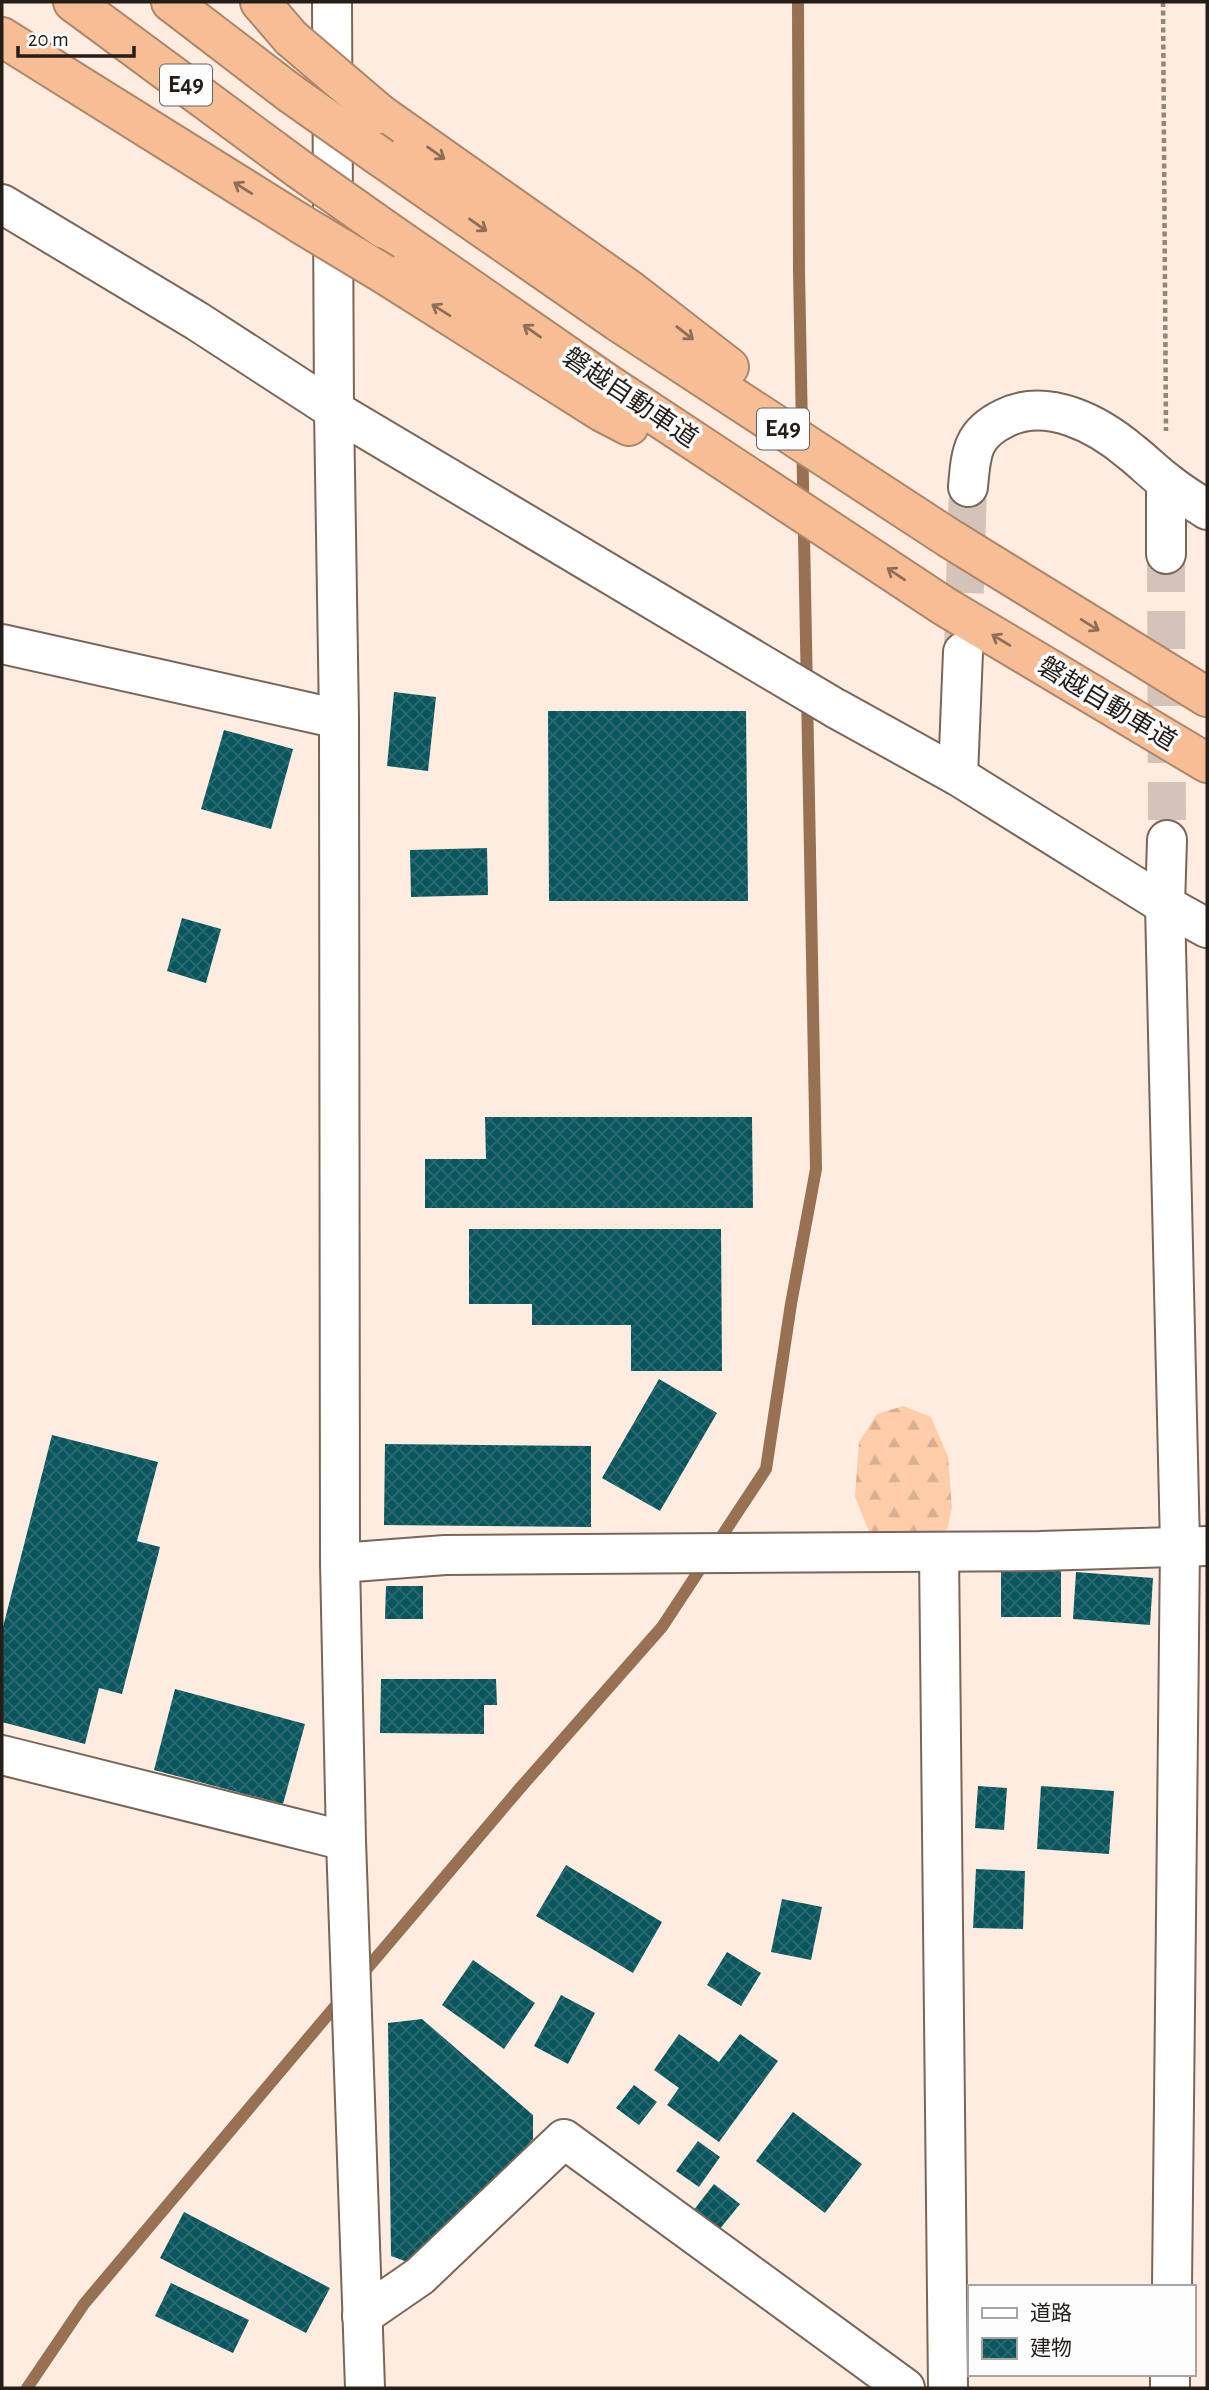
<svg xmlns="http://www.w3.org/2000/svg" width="1209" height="2390" font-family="'Alegreya Sans','Noto Sans JP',sans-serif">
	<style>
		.forest { fill: url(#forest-firs) }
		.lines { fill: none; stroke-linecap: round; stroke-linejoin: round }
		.stream { stroke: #987052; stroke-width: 12 }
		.building { fill: url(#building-cross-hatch) }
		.minor-tunnel { stroke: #d3c3b8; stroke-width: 38; stroke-dasharray: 38 19; stroke-linecap: butt }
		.minor-casing { stroke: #796658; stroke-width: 42 }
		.highway-casing { stroke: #ae866a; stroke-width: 42 }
		.path { stroke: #91857c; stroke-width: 4.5; stroke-dasharray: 5 3.5; stroke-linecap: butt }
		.minor { stroke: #fff; stroke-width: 38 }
		.highway { stroke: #f7be96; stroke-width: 38 }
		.highway-bridge-casing { stroke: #ae866a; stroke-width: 42; stroke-linecap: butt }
		.highway-bridge { stroke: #f7be96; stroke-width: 38 }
		.oneway { stroke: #8e6e57 }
		.labels { text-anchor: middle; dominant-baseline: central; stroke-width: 7; stroke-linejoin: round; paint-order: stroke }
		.shield { fill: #fdfdfd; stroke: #66615d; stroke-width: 2 }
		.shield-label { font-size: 24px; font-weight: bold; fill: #251e18 }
		.street-label { font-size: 26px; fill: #251e18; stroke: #fdfdfd }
	</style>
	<defs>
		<pattern id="forest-firs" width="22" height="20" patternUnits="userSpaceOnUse" patternTransform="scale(1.75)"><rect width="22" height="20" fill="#fdcca9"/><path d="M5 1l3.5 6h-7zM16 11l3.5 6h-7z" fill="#d9af91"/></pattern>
		<pattern id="building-cross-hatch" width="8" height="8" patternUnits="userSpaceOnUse" patternTransform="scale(1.75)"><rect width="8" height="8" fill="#09565e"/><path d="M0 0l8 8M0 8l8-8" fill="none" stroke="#2d6a70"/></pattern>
	</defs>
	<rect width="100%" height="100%" fill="#feece0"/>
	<path class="forest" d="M903 1406 931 1417 948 1457 952 1508 947 1530 927 1537 869 1532 855 1496 859 1442 877 1414Z"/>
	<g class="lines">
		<g class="stream">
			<path d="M359 1978 521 1787 662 1627 766 1469 791 1304 816 1169 799 271 798 2"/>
			<path d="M27 2388 84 2304 343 1997"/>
		</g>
	</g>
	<g class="building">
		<path d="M394 692 436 697 428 771 387 766Z"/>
		<path d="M548 711H746L748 901H549Z"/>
		<path d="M224 730 293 749 271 829 201 809Z"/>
		<path d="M487 848 488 895 411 897 410 850Z"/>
		<path d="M182 918 221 929 206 983 167 971Z"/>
		<path d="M485 1117H752L753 1208H425V1159H486Z"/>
		<path d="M469 1229H721L722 1371H631V1325H532V1304H469Z"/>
		<path d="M659 1379 717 1413 660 1511 602 1478Z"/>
		<path d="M52 1435 158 1462 137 1541 160 1547 122 1694 99 1688 85 1744 2 1722V1631Z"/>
		<path d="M385 1444 591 1446V1527L384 1525Z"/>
		<rect x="1001" y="1570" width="60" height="47"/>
		<path d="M1076 1572 1153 1578 1150 1625 1073 1619Z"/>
		<path d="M386 1586H423V1619H385Z"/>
		<path d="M381 1679H496L497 1705H484V1734L380 1733Z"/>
		<path d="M175 1689 305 1724 283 1804 154 1770Z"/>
		<path d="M978 1786 1007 1788 1004 1830 975 1828Z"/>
		<path d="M1041 1786 1114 1791 1109 1854 1037 1849Z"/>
		<path d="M566 1865 662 1922 633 1973 536 1916Z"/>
		<path d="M976 1869 1025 1871 1023 1929 973 1928Z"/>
		<path d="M782 1899 822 1907 811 1960 771 1952Z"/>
		<path d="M727 1952 761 1973 741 2006 707 1985Z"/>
		<path d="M473 1960 535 2003 504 2049 442 2005Z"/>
		<path d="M561 1995 595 2013 568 2064 534 2046Z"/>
		<path d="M422 2019 533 2115V2139L416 2265 391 2256 388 2023Z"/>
		<path d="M679 2034 719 2062 740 2034 778 2061 719 2142 667 2105 679 2088 654 2070Z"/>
		<path d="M634 2085 657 2102 639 2125 616 2108Z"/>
		<path d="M793 2112 862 2164 825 2213 756 2161Z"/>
		<path d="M698 2141 720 2157 699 2187 676 2171Z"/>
		<path d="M714 2184 740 2204 719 2230 693 2211Z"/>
		<path d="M184 2212 330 2288 306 2333 160 2258Z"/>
		<path d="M171 2283 249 2320 233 2353 155 2316Z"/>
	</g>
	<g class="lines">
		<g class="minor-tunnel">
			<path d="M1166 554 1167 840"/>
			<path d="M963 650 968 487"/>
		</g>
		<g class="minor-casing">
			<g id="minor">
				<path d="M332 2 334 410 339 719 340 1563 346 1841 365 2388"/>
				<path d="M2 204 197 321 334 410 835 708 958 776 1165 905 1207 928"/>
				<path d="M968 487C971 454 971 434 1005 418 1047 397 1098 424 1131 452 1144 462 1155 474 1168 483 1180 493 1194 501 1207 510"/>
				<path d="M1166 554V482"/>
				<path d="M2 644 339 719"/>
				<path d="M958 776 963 652"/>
				<path d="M1167 840 1165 905 1180 1545 1172 2287"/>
				<path d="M939 1552 948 2388"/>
				<path d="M340 1563 445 1555 1040 1551 1207 1546"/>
				<path d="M2 1755 346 1841"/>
				<path d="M362 2316 420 2276 564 2139 905 2388"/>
				<path d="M1170 2388V2374"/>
			</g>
		</g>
		<g class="highway-casing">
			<g id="highway">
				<path d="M73 2 299 169"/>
				<path d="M171 2 290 93"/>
				<path d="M260 2 291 38"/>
				<path d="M2 37 301 224"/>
				<path d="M380 114 631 291 729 367"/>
				<path d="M382 158 617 321 949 538 1207 697"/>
				<path d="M384 229 608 384 944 606 1207 763"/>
				<path d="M384 274 602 412 629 426"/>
			</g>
		</g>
		<path class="path" d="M1163 2 1166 431"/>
		<use href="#minor" class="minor"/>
		<use href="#highway" class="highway"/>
		<g class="highway-bridge-casing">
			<g id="highway-bridge">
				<path d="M291 38 380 114"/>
				<path d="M290 93 382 158"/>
				<path d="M299 169 384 229"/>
				<path d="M301 224 384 274"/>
			</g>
		</g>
		<use href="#highway-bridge" class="highway-bridge"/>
	</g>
	<defs><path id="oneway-shaft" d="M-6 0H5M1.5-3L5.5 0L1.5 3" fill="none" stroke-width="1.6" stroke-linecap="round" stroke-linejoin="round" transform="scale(1.75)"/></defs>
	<g class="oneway">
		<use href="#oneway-shaft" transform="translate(436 153) rotate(35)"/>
		<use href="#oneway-shaft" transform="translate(243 188) rotate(-148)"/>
		<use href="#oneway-shaft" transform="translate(478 225) rotate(35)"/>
		<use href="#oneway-shaft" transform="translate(441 310) rotate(-148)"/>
		<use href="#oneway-shaft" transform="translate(532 331) rotate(-145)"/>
		<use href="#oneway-shaft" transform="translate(685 333) rotate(38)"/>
		<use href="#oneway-shaft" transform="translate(896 574) rotate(-146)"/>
		<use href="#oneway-shaft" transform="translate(1090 625) rotate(32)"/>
		<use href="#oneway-shaft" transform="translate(1001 640) rotate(-149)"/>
	</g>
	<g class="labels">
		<g class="shield">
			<rect x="160" y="64.5" width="52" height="41" rx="5"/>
			<rect x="757" y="408.5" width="52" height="41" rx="5"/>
		</g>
		<g class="shield-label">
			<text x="186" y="85">E49</text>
			<text x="783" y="429">E49</text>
		</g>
		<g class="street-label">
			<text transform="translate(630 398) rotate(34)">磐越自動車道</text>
			<text transform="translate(1107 704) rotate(31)">磐越自動車道</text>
		</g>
	</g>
	<rect width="1209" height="2390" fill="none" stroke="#251e18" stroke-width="7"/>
	<rect x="968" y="2285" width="228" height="91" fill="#fdfdfd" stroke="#a7a4a1" stroke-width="2"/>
	<rect x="982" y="2308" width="35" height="10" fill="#ffffff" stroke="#a7a4a1" stroke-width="2"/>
	<text x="1030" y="2320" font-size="21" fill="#251e18">道路</text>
	<rect x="982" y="2338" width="35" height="21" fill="url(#building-cross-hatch)" stroke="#a7a4a1" stroke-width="2"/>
	<text x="1030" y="2355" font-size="21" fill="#251e18">建物</text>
	<path d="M18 46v10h116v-10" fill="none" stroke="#251e18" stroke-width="3.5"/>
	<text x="28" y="46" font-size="21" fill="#251e18" stroke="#fdfdfd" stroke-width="5" paint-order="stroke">20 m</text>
</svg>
